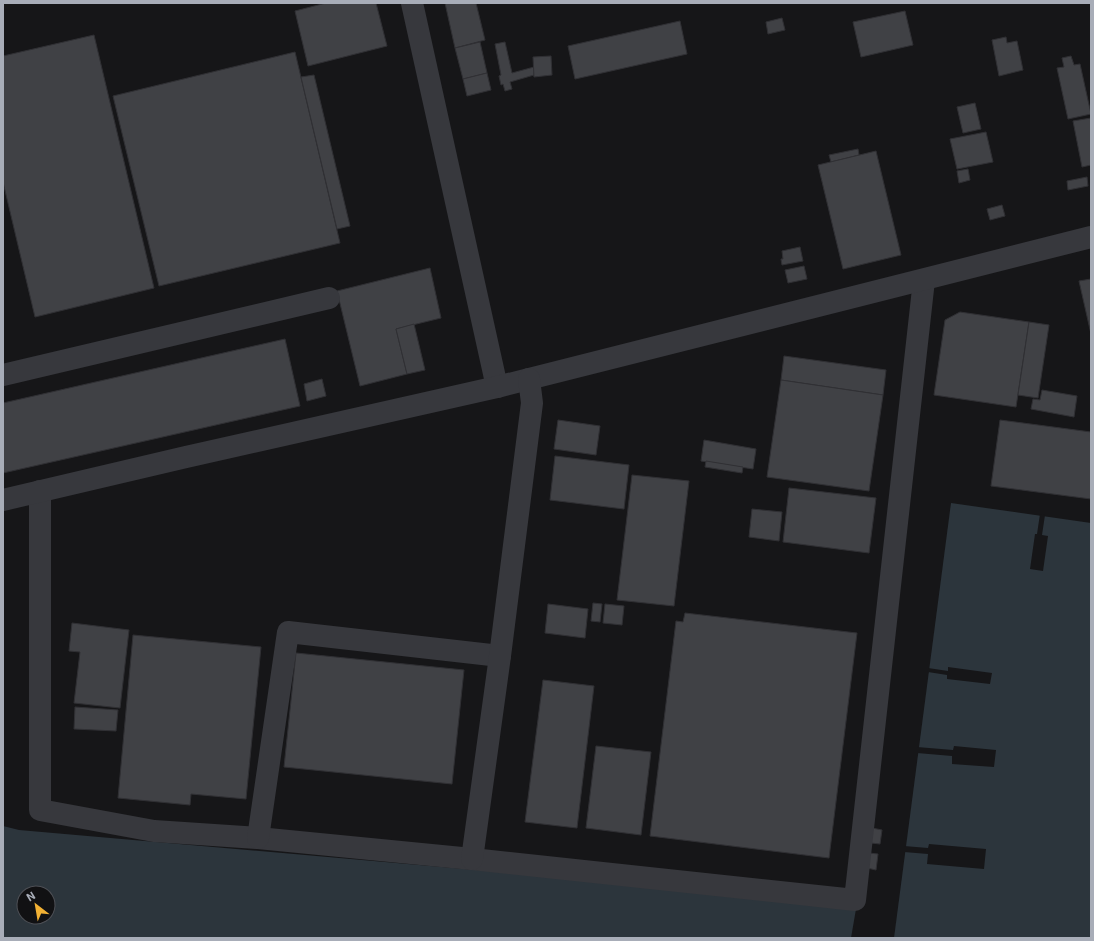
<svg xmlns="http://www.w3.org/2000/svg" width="1094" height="941" font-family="Roboto,sans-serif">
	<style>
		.water { fill: #2c353c; fill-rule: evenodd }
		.pier { fill: #161618 }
		.building { fill: #404145; stroke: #303034 }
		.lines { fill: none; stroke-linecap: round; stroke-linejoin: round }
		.minor { stroke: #37383d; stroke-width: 22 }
	</style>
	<rect width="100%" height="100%" fill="#161618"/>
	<g class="water">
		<path d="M951 503 1091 523V938H894Z"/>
		<path d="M3 826 19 830 534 875 856 909 851 938H3ZM24 893H48V917H24Z"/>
	</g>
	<g class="pier">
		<path d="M1040 514 1045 515 1042 535 1048 536 1043 571 1030 569 1035 534H1037Z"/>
		<path d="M948 667 992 673 990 684 947 679V675L928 672V668L948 671Z"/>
		<path d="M954 746 996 750 994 767 952 764V756L917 753V747L953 750Z"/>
		<path d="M929 844 986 849 984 869 927 864 928 854 904 852V846L928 848Z"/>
	</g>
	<g class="building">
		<path d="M326 3H376L387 46 308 66 295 11Z"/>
		<path d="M445 3H476L485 40 455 48Z"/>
		<path d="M905 11 913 45 861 57 853 22Z"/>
		<path d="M782 18 785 30 768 34 766 22Z"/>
		<path d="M680 21 687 54 575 79 568 46Z"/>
		<path d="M94 35 154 288 35 317 3 182V56Z"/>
		<path d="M1006 37 1007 43 1017 41 1023 70 999 76 992 40Z"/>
		<path d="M480 42 487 73 463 79 455 48Z"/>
		<path d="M505 42 512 73 534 67V75L510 82 512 89 505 91 503 84 501 85 499 76 501 75 495 44Z"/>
		<path d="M295 52 340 243 159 286 113 96Z"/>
		<path d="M551 56 552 75 534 77 533 57Z"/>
		<path d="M1071 56 1074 65 1080 64 1091 114 1068 119 1057 68 1064 67 1062 58Z"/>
		<path d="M487 73 491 90 467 96 463 79Z"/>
		<path d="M314 75 350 226 337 229 301 77Z"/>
		<path d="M975 103 981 129 963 133 957 107Z"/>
		<path d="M1091 118V165L1082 167 1073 121Z"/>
		<path d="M986 132 993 162 957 169 950 139Z"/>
		<path d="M858 149 859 155 831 162 829 155Z"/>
		<path d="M876 151 901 255 843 269 818 165Z"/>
		<path d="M968 169 970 180 959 183 957 171Z"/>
		<path d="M1087 177 1088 186 1068 190 1067 181Z"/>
		<path d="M1002 205 1005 216 990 220 987 209Z"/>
		<path d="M800 247 803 261 782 265 781 259H783L782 251Z"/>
		<path d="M804 266 807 279 788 283 785 270Z"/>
		<path d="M430 268 441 318 396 329 407 374 360 386 337 291Z"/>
		<path d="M1091 279V334L1079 281Z"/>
		<path d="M960 312 1029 322 1016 407 934 395 945 320Z"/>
		<path d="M1029 322 1049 325 1038 398 1018 395Z"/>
		<path d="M414 324 425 370 407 374 396 329Z"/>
		<path d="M285 339 300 406 3 473V403Z"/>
		<path d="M784 356 886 370 883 395 781 380Z"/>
		<path d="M322 379 326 396 307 401 304 384Z"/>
		<path d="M781 380 883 395 869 491 767 477Z"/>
		<path d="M1042 390 1077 396 1074 417 1031 409 1033 399 1040 400Z"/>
		<path d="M558 420 600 426 596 455 554 449Z"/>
		<path d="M1000 420 1091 432V499L991 486Z"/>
		<path d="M704 440 756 449 753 469 701 461Z"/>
		<path d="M555 456 629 465 624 509 550 500Z"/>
		<path d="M706 461 743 467 742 473 705 467Z"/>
		<path d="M632 475 689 481 674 606 617 600Z"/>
		<path d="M789 488 876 498 869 553 783 542Z"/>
		<path d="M752 509 782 512 779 541 749 537Z"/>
		<path d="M593 603 602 604 600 622 591 621Z"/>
		<path d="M548 604 588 609 585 638 545 633Z"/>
		<path d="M605 604 624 606 622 625 603 623Z"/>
		<path d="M685 613 857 633 829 858 650 836 676 621 683 622Z"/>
		<path d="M72 623 129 630 120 708 74 703 80 652 69 651Z"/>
		<path d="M133 635 261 647 246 799 191 794 190 805 118 798Z"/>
		<path d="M296 653 464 670 452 784 284 767Z"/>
		<path d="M543 680 594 686 577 828 525 822Z"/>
		<path d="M75 707 118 710 116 731 74 729Z"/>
		<path d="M596 746 651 752 641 835 586 828Z"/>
		<path d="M872 828 882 830 880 844 871 843Z"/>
		<path d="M869 853 878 854 876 870 867 868Z"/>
	</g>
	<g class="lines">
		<g class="minor">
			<path d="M412 3 497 387"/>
			<path d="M3 375 329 298"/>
			<path d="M40 491V810L154 831 258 838 472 859 855 900 924 280"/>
			<path d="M3 500 186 457 497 387 1091 237"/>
			<path d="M258 838 288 632 500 656"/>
			<path d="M472 859 500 656 532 403 529 379"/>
		</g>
	</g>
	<rect width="1094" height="941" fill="none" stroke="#a8adb8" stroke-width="8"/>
	<g transform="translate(36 905) rotate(329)"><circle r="19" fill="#111113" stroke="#4d4f55"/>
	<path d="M0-3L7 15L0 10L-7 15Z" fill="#f2b134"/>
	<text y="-6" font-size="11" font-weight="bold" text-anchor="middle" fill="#a8adb8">N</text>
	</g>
</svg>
